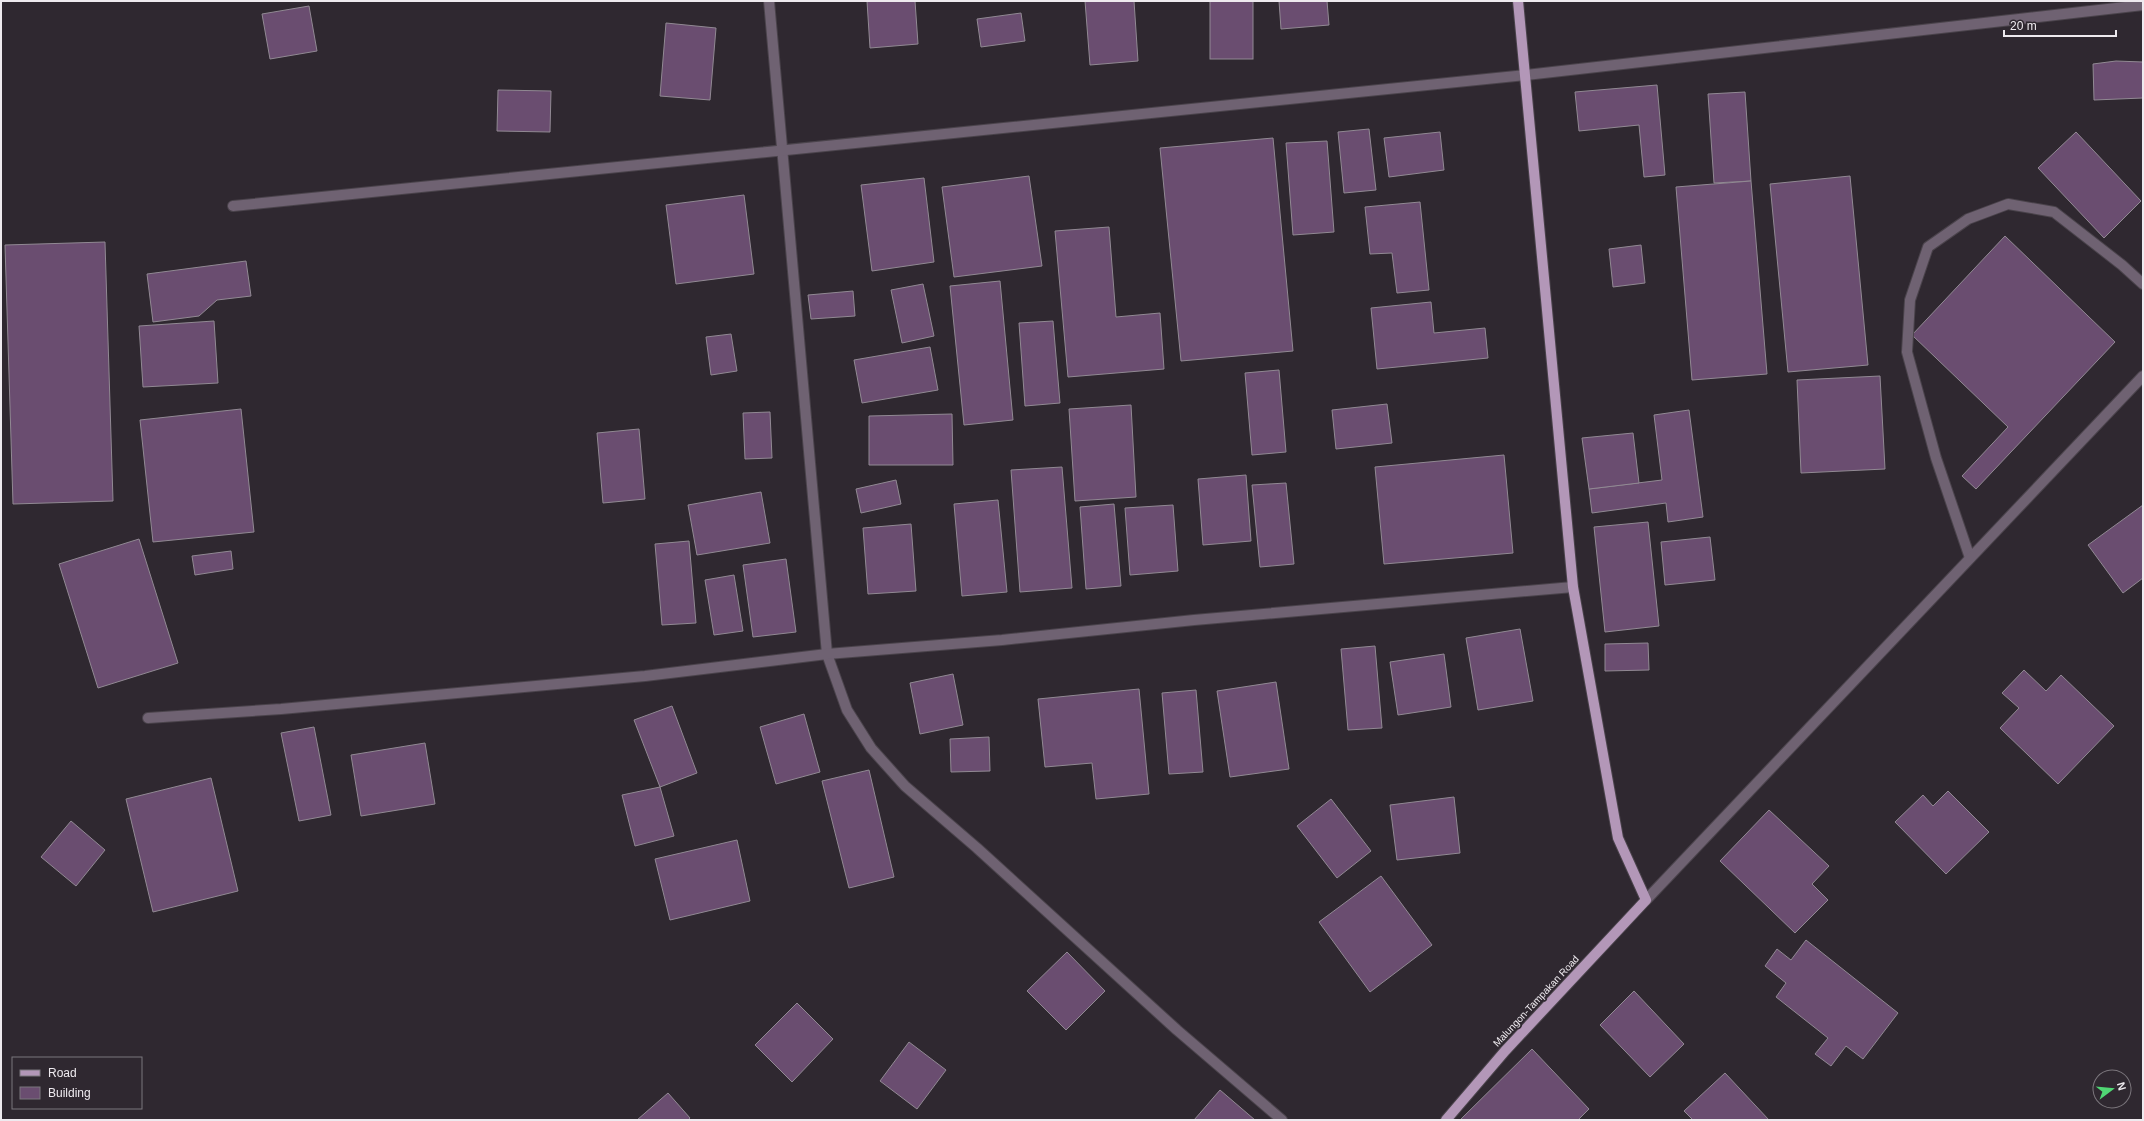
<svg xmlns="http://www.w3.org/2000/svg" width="2144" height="1121" font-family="Arial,sans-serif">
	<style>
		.building { fill: #6a4d70; stroke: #918993 }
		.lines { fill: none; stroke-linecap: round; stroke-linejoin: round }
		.minor-casing { stroke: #4a434b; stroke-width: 12 }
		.major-casing { stroke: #4a434b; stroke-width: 12 }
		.minor { stroke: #6f6272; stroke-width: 10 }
		.major { stroke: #b397b8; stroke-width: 10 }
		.labels { text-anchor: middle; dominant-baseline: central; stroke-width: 3.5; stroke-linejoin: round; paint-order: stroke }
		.street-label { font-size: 10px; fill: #eeeaef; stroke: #2f2830 }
	</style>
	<rect width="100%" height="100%" fill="#2f2830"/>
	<g class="building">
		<path d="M867 1H915L918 44 870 48Z"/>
		<path d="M1085 1H1134L1138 61 1090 65Z"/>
		<rect x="1210" y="1" width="43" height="58"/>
		<path d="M1279 1H1327L1329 25 1281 29Z"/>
		<path d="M309 6 317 51 270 59 262 14Z"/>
		<path d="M1021 13 1025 41 981 47 977 19Z"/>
		<path d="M666 23 716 28 710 100 660 96Z"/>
		<path d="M2116 61 2143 62V98L2094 100 2093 64Z"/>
		<path d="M1657 85 1665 175 1644 177 1639 125 1579 131 1575 92Z"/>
		<path d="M498 90 551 91 550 132 497 131Z"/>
		<path d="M1745 92 1751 181 1714 183 1708 94Z"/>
		<path d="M1369 129 1376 190 1344 193 1338 132Z"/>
		<path d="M1440 132 1444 170 1389 177 1384 138Z"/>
		<path d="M2076 132 2141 201 2104 238 2038 168Z"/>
		<path d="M1273 138 1293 351 1181 361 1160 148Z"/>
		<path d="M1327 141 1334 232 1293 235 1286 143Z"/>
		<path d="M1029 176 1042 266 954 277 942 187Z"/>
		<path d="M1850 176 1868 365 1788 372 1770 184Z"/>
		<path d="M924 178 934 262 872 271 861 185Z"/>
		<path d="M1751 181 1767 374 1692 380 1676 187Z"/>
		<path d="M744 195 754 274 676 284 666 205Z"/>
		<path d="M1420 202 1429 290 1397 293 1392 253 1370 254 1365 207Z"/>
		<path d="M1109 227 1116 317 1160 313 1164 369 1068 377 1055 231Z"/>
		<path d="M2005 236 2115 342 1976 489 1962 476 2008 427 1912 335Z"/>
		<path d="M105 242 113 501 13 504 5 245Z"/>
		<path d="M1641 245 1645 283 1613 287 1609 249Z"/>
		<path d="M246 261 251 296 217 300 199 316 153 322 147 274Z"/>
		<path d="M1000 281 1013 420 964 425 950 286Z"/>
		<path d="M923 284 934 336 902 343 891 290Z"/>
		<path d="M853 291 855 316 811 319 808 295Z"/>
		<path d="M1431 302 1434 333 1485 328 1488 358 1377 369 1371 308Z"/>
		<path d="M214 321 218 383 143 387 139 326Z"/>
		<path d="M1053 321 1060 403 1025 406 1019 323Z"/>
		<path d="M731 334 737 371 711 375 706 337Z"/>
		<path d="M930 347 938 390 862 403 854 360Z"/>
		<path d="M1279 370 1286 452 1252 455 1245 373Z"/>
		<path d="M1880 376 1885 469 1801 473 1797 380Z"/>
		<path d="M1387 404 1392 443 1336 449 1332 410Z"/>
		<path d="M1131 405 1136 497 1075 501 1069 409Z"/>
		<path d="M241 409 254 532 153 542 140 420Z"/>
		<path d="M1689 410 1703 517 1668 522 1666 503 1592 513 1589 489 1662 480 1654 415Z"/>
		<path d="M770 412 772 458 745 459 743 413Z"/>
		<path d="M952 414 953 465H869V416Z"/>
		<path d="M639 429 645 499 603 503 597 433Z"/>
		<path d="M1633 433 1639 483 1589 489 1582 438Z"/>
		<path d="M1504 455 1513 553 1384 564 1375 467Z"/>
		<path d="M1062 467 1072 588 1020 592 1011 470Z"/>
		<path d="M1246 475 1251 541 1203 545 1198 479Z"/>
		<path d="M896 480 901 504 861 513 856 489Z"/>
		<path d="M1286 483 1294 564 1260 567 1252 485Z"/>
		<path d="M761 492 770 543 697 555 688 505Z"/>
		<path d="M998 500 1007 592 962 596 954 504Z"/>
		<path d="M1114 504 1121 586 1086 589 1080 507Z"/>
		<path d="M1173 505 1178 571 1130 575 1125 508Z"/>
		<path d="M2143 505V578L2123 593 2088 545Z"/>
		<path d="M1648 522 1659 626 1605 632 1594 527Z"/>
		<path d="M911 524 916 591 868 594 863 528Z"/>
		<path d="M1710 537 1715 580 1665 585 1661 542Z"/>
		<path d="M139 539 178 663 98 688 59 564Z"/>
		<path d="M689 541 696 623 662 625 655 544Z"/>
		<path d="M231 551 233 569 195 575 192 556Z"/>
		<path d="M786 559 796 632 753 637 743 565Z"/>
		<path d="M734 575 743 631 714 635 705 580Z"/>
		<path d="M1520 629 1533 701 1478 710 1466 638Z"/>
		<path d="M1648 643 1649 670 1605 671V644Z"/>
		<path d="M1375 646 1382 728 1348 730 1341 649Z"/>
		<path d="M1444 654 1451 707 1398 715 1390 662Z"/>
		<path d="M2024 670 2046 691 2061 675 2114 726 2058 784 2000 728 2019 708 2002 693Z"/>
		<path d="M953 674 963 725 920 734 910 683Z"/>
		<path d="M1276 682 1289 769 1230 777 1217 691Z"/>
		<path d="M1139 689 1149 794 1096 799 1092 763 1045 767 1038 699Z"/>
		<path d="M1196 690 1203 772 1169 774 1162 693Z"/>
		<path d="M672 706 697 773 660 787 634 720Z"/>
		<path d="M804 714 820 772 776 784 760 727Z"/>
		<path d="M314 727 331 815 299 821 281 733Z"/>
		<path d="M989 737 990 771 951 772 950 739Z"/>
		<path d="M425 743 435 804 361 816 351 755Z"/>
		<path d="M869 770 894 877 849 888 822 781Z"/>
		<path d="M211 778 238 891 153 912 126 799Z"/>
		<path d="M660 787 674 836 635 846 622 795Z"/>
		<path d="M1948 791 1989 832 1946 874 1895 822 1923 795 1933 806Z"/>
		<path d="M1454 797 1460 853 1397 860 1390 805Z"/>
		<path d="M1331 799 1371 851 1337 878 1297 826Z"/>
		<path d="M1769 810 1829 866 1812 884 1828 900 1795 933 1720 861Z"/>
		<path d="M71 821 105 850 76 886 41 857Z"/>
		<path d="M737 840 750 901 670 920 655 859Z"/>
		<path d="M1381 876 1432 945 1370 992 1319 922Z"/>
		<path d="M1806 940 1898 1013 1863 1059 1846 1046 1831 1066 1815 1054 1828 1038 1776 997 1786 983 1765 966 1777 949 1791 960Z"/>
		<path d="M1067 952 1105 991 1066 1030 1027 991Z"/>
		<path d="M1634 991 1684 1044 1650 1077 1600 1025Z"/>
		<path d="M797 1003 833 1039 792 1082 755 1045Z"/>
		<path d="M909 1042 946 1070 917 1109 880 1081Z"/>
		<path d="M1532 1049 1589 1109 1578 1120H1463L1461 1119Z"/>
		<path d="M1725 1073 1769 1120H1693L1684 1111Z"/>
		<path d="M1220 1090 1255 1120H1194Z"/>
		<path d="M668 1093 690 1118 688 1120H637Z"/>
	</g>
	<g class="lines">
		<g class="minor-casing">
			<g id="minor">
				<path d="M769 1 827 654 847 710 871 748 905 786 977 848 1177 1030 1282 1120"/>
				<path d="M233 206 1526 75 2143 5"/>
				<path d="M1970 558 1936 458 1907 352 1910 300 1928 247 1968 219 2008 204 2054 212 2122 265 2143 284"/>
				<path d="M148 718 281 709 645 676 827 654 1002 640 1194 620 1573 587"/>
				<path d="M1646 900 2143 376"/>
			</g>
		</g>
		<g class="major-casing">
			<path id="major" d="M1446 1120 1505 1051 1646 900 1618 838 1573 587 1518 1"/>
		</g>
		<use href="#minor" class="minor"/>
		<use href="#major" class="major"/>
	</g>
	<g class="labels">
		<g class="street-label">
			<text transform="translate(1536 1001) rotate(-47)">Malungon-Tampakan Road</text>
		</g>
	</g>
	<rect width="2144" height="1121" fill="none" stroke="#eeeaef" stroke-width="4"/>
	<rect x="12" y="1057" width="130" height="52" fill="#2f2830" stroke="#7b767c"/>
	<rect x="20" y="1070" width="20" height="6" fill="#b397b8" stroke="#7b767c"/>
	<text x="48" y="1077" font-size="12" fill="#eeeaef">Road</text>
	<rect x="20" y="1087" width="20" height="12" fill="#6a4d70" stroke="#7b767c"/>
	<text x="48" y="1097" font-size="12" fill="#eeeaef">Building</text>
	<g transform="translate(2112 1089) rotate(74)"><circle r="19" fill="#2f2830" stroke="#7b767c"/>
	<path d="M0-3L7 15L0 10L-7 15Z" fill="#50d674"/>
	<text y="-6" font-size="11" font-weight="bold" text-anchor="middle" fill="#eeeaef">N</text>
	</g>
	<path d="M2004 30v6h112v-6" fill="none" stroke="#eeeaef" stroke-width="2"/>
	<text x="2010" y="30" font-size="12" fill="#eeeaef" stroke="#2f2830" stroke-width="3" paint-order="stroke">20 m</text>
</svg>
